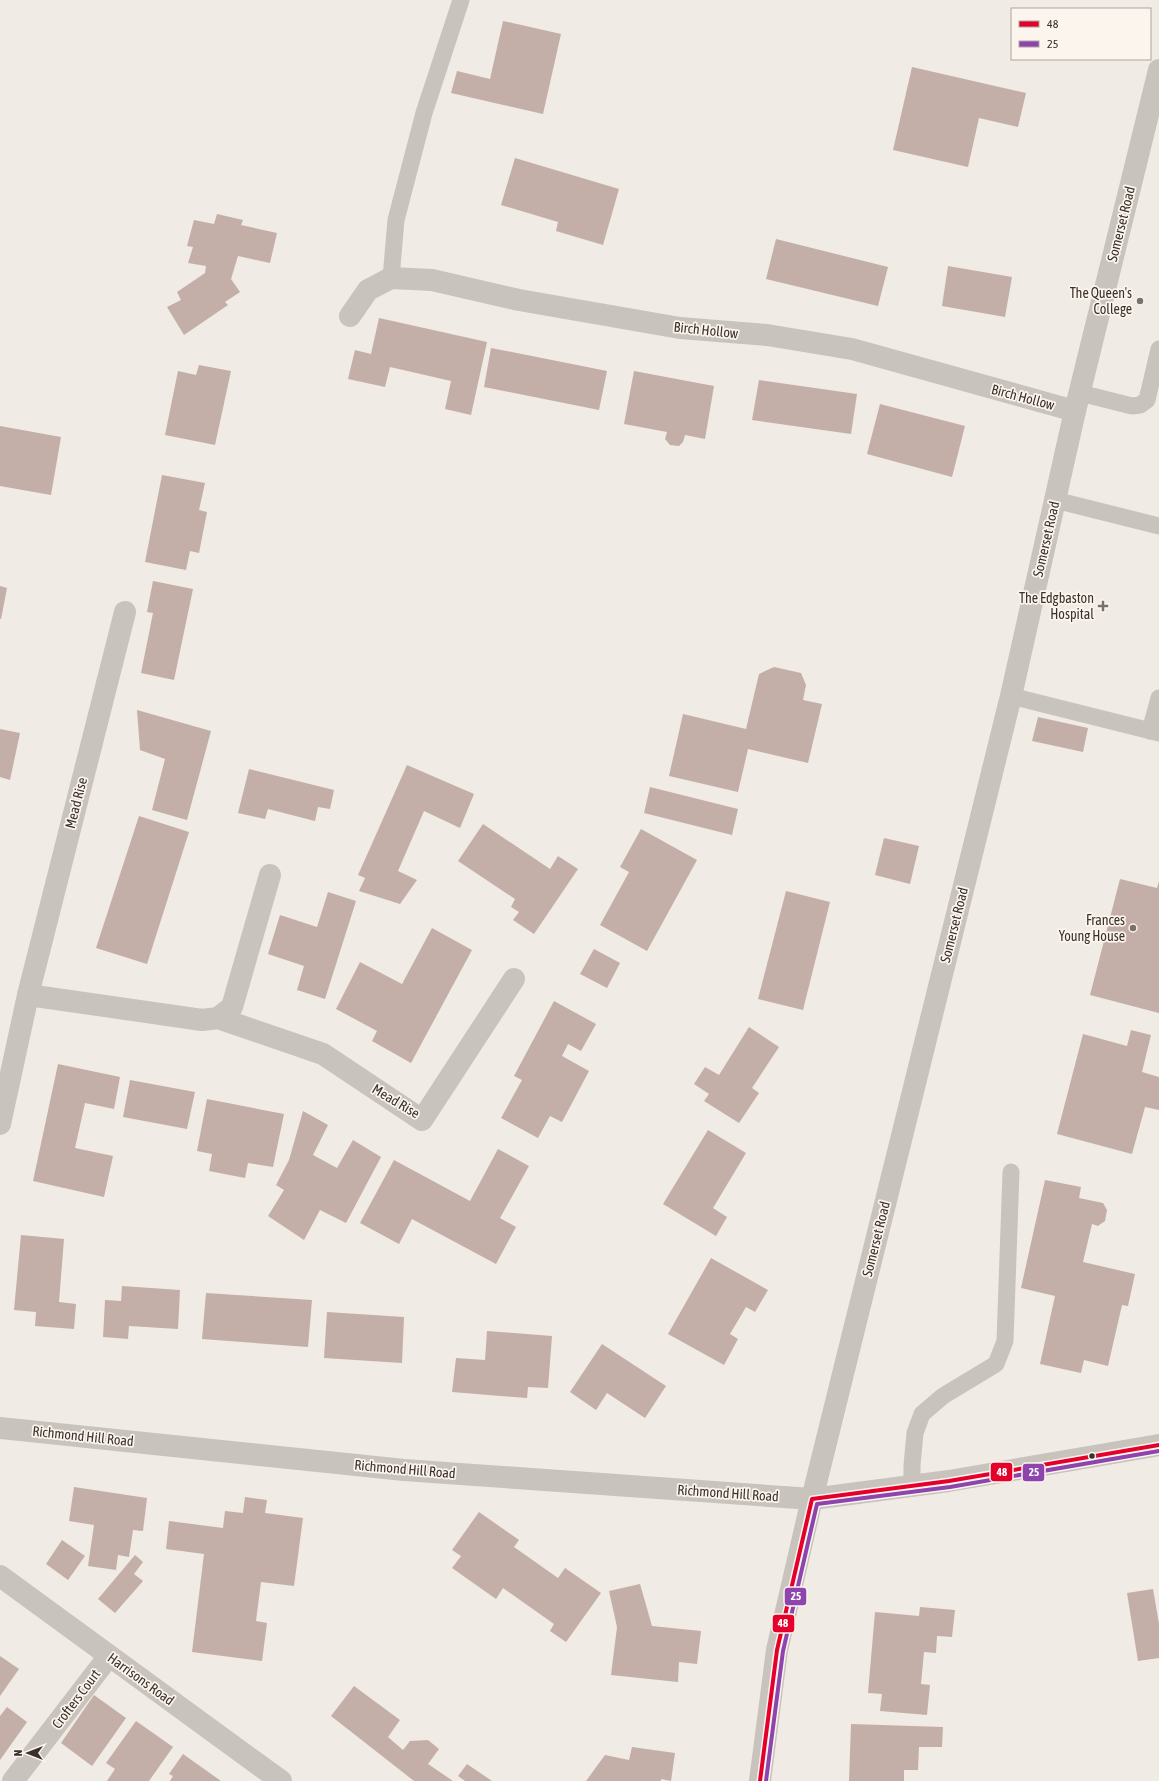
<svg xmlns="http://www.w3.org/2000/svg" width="1159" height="1781" font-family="'Asap Condensed',sans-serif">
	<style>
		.building { fill: #c3afa7 }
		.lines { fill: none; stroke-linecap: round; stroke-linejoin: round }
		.service { stroke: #c9c3be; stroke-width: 17 }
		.minor { stroke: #c9c3be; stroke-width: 22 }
		.tertiary { stroke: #c9c3be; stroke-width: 22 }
		.bus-1-casing { stroke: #fbf5ee; stroke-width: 7 }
		.bus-2-casing { stroke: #fbf5ee; stroke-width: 7 }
		.bus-1 { stroke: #e4002b; stroke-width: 4 }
		.bus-2 { stroke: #8e44ad; stroke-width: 4 }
		.poi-dot { fill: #7a716c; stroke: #fbf5ee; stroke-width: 1.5 }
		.bus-dot { fill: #3b302b; stroke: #fbf5ee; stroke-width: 1.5 }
		.labels { text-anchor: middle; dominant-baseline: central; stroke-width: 3.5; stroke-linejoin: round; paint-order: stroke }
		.street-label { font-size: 14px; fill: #3b302b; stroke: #fbf5ee }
		.poi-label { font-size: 14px; fill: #3b302b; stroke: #fbf5ee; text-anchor: end }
		.line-badge { stroke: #fbf5ee; stroke-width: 1.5 }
		.badge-label { font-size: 11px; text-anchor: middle; font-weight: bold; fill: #fff }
	</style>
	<rect width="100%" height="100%" fill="#f0ebe5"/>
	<g class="building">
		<path d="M503 21 561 34 543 114 451 93 457 71 490 79Z"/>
		<path d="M912 67 1026 93 1018 127 979 118 968 167 893 150Z"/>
		<path d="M515 158 619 189 603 245 556 231 558 222 501 205Z"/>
		<path d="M217 214 243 220 241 225 277 233 270 263 238 256 231 279 240 292 225 302 228 305 184 335 167 307 181 300 177 292 205 273 206 266 188 263 193 247 187 246 194 220 214 224Z"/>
		<path d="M776 239 888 267 878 306 766 279Z"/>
		<path d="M948 266 1012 277 1005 317 942 306Z"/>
		<path d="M379 318 487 342 471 415 445 409 451 381 390 367 385 387 348 379 355 350 371 354Z"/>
		<path d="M491 348 607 371 599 410 484 387Z"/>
		<path d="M199 365 231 371 215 445 165 435 178 371 196 375Z"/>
		<path d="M634 371 714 386 705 439 685 435 683 442 679 446 670 445 665 439 667 432 624 424Z"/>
		<path d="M759 380 857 394 851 434 752 420Z"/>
		<path d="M880 404 965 426 952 477 867 454Z"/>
		<path d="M0 426 61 437 51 495 0 486Z"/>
		<path d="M162 475 205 483 199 510 207 512 199 553 190 551 186 570 145 562Z"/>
		<path d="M153 581 193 589 174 680 141 673 153 613 147 612Z"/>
		<path d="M0 586 7 588 1 619H0Z"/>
		<path d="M774 667 801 673 806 685 803 700 822 704 808 763 748 749 738 792 669 776 683 714 746 729 759 674Z"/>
		<path d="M137 710 211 731 187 820 152 810 165 759 140 750Z"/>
		<path d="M1038 717 1088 728 1083 752 1032 741Z"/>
		<path d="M0 729 20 733 10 780 0 777Z"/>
		<path d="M407 765 474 794 460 828 424 811 398 871 417 880 400 904 359 891 365 878 358 875Z"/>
		<path d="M249 769 334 790 330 809 318 807 315 821 268 809 265 819 238 813Z"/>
		<path d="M650 787 738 809 732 835 644 813Z"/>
		<path d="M139 816 189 832 147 964 96 948Z"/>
		<path d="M483 824 550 869 558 856 578 869 534 934 513 920 519 912 511 907 515 899 458 861Z"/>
		<path d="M641 829 697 860 647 951 600 925 629 872 620 867Z"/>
		<path d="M884 838 919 846 910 884 875 875Z"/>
		<path d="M1120 879 1157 888 1159 881V1013L1090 995Z"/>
		<path d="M786 891 830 902 803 1010 758 999Z"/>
		<path d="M328 892 356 901 325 999 297 990 304 966 268 954 280 915 317 927Z"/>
		<path d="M432 928 472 950 411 1063 372 1041 377 1031 336 1009 360 962 402 984Z"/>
		<path d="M594 949 620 963 607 988 580 974Z"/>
		<path d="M554 1001 596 1024 581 1051 568 1044 562 1056 589 1071 562 1122 550 1116 538 1138 501 1118 522 1080 514 1076Z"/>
		<path d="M749 1027 779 1047 752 1088 759 1093 739 1123 704 1101 709 1094 694 1084 705 1067 719 1075Z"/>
		<path d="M1131 1030 1151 1035 1142 1072 1159 1077V1110L1145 1107 1132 1154 1057 1134 1083 1034 1127 1046Z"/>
		<path d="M58 1064 120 1077 114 1109 85 1103 75 1148 113 1156 104 1197 33 1181Z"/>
		<path d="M130 1080 195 1092 187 1129 123 1117Z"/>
		<path d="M207 1099 284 1114 273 1167 248 1163 245 1178 209 1171 212 1154 197 1151Z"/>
		<path d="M303 1111 328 1125 313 1155 337 1168 353 1140 381 1157 346 1223 320 1210 304 1240 268 1216 284 1190 276 1185 289 1160Z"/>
		<path d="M708 1130 746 1153 713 1208 727 1217 716 1236 663 1204Z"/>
		<path d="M498 1149 529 1166 500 1218 516 1227 496 1264 412 1219 399 1244 360 1223 394 1160 470 1201Z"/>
		<path d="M1045 1180 1081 1187 1079 1198 1103 1203 1107 1210 1105 1221 1098 1226 1092 1224 1083 1262 1135 1274 1128 1306 1122 1305 1108 1366 1084 1360 1081 1373 1040 1364 1055 1296 1021 1288Z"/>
		<path d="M21 1235 64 1239 59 1302 76 1304 74 1329 35 1326 36 1312 14 1310Z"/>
		<path d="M711 1258 768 1290 755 1312 746 1307 730 1334 738 1339 724 1365 668 1334Z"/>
		<path d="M122 1286 180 1290 178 1329 129 1326 128 1339 103 1337 105 1300 121 1301Z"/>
		<path d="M206 1293 312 1300 308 1347 202 1339Z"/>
		<path d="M327 1312 404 1317 402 1363 324 1358Z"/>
		<path d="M487 1331 552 1336 548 1388 528 1387 527 1398 452 1392 456 1358 485 1360Z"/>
		<path d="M602 1344 666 1386 645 1418 607 1393 596 1410 570 1392Z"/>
		<path d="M74 1487 147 1498 143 1531 133 1530 129 1557 118 1555 116 1570 88 1566 94 1525 69 1521Z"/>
		<path d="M245 1497 267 1500 265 1513 303 1518 294 1586 261 1582 256 1621 267 1623 262 1661 192 1652 204 1554 166 1549 169 1521 223 1528 225 1511 243 1513Z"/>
		<path d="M479 1512 519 1540 514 1547 558 1578 565 1568 601 1593 566 1642 550 1631 554 1624 503 1588 496 1599 452 1568 461 1556 452 1550Z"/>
		<path d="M62 1540 85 1556 68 1580 46 1564Z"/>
		<path d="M135 1555 143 1562 134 1574 143 1581 115 1613 98 1599Z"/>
		<path d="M640 1584 652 1626 701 1631 697 1664 679 1662 678 1682 611 1675 617 1627 609 1591Z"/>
		<path d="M1153 1589 1159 1624V1658L1138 1661 1127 1593Z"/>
		<path d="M920 1607 955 1610 952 1637 937 1636 936 1653 924 1652 921 1684 930 1685 927 1715 880 1711 882 1694 868 1693 875 1612 919 1616Z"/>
		<path d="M0 1656 19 1669 0 1696Z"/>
		<path d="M354 1686 400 1720 388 1737 403 1750 410 1741 428 1740 439 1749 428 1764 453 1781H414L331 1716Z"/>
		<path d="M94 1695 126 1718 92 1766 61 1743Z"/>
		<path d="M7 1707 27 1722 0 1760V1716Z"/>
		<path d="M136 1721 173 1747 149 1781H107L115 1769 106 1763Z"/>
		<path d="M851 1724 943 1727 942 1747H919L918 1770H904V1781H849Z"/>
		<path d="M632 1747 675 1753 671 1781 661 1779V1781H586L605 1755 629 1760Z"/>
		<path d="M183 1754 221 1781H170L173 1776 169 1774Z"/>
		<path d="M467 1764 492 1781H465L458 1776Z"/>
	</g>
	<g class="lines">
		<g class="service">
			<path d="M391 278 396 220 424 113 461 0"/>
			<path d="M1080 393 1132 406 1140 405 1147 400 1159 349"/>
			<path d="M1055 500 1159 526"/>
			<path d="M1011 696 1159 733"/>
			<path d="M1150 731 1159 698"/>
			<path d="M912 1486V1465L915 1433 922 1414 943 1396 996 1364 1005 1341 1011 1172"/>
		</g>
		<g class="minor">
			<path d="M350 316 368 290 391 278 432 280 519 300 680 328 767 335 852 349 1075 411"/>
			<path d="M28 995 202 1020 218 1018 323 1054 422 1120 514 979"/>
			<path d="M218 1018 232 1007 270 875"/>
			<path d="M0 1124 28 995 125 612"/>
			<path d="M0 1576 281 1781"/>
			<path d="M13 1781 109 1656"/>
		</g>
		<g class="tertiary">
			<path d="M0 1428 404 1470 812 1499 949 1481 1159 1445"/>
			<path d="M760 1781 777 1650 812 1499 1011 696 1075 411 1159 70"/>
		</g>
		<g class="bus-1-casing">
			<path id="bus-1" d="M760 1781 777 1650 812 1499 949 1481 1159 1445"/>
		</g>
		<g class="bus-2-casing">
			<path id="bus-2" d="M766 1781 783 1651 817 1504 950 1487 1159 1451"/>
		</g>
		<use href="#bus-1" class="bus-1"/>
		<use href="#bus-2" class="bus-2"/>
	</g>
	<g class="poi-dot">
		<circle cx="1140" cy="301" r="4"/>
		<path d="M1101 600h4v4h4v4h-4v4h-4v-4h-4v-4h4z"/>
		<circle cx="1133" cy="928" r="4"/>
	</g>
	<circle class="bus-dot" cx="1092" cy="1456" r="3.5"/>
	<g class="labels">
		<g class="street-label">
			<text transform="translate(1121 224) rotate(-76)">Somerset Road</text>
			<text transform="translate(706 330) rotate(6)">Birch Hollow</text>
			<text transform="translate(1023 397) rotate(15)">Birch Hollow</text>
			<text transform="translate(1046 539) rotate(-77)">Somerset Road</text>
			<text transform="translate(76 803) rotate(-76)">Mead Rise</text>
			<text transform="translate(954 925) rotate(-76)">Somerset Road</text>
			<text transform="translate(396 1101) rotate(31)">Mead Rise</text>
			<text transform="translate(876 1239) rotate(-76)">Somerset Road</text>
			<text transform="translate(83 1436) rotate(6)">Richmond Hill Road</text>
			<text transform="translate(405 1469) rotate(5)">Richmond Hill Road</text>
			<text transform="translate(728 1493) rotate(4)">Richmond Hill Road</text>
			<text transform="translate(141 1679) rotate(36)">Harrisons Road</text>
			<text transform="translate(76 1699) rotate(-53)">Crofters Court</text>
		</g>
		<g class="poi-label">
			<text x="1132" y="293">The Queen's<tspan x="1132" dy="16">College</tspan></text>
			<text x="1094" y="598">The Edgbaston<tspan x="1094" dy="16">Hospital</tspan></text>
			<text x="1125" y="920">Frances<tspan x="1125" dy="16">Young House</tspan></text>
		</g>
	</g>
	<g class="line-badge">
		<rect x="990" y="1462" width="23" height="20" rx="4" fill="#e4002b"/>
		<rect x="1022" y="1463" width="23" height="19" rx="4" fill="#8e44ad"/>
		<rect x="784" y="1587" width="23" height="19" rx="4" fill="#8e44ad"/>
		<rect x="772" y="1614" width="23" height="19" rx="4" fill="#e4002b"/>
	</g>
	<g class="badge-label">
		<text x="1002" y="1476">48</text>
		<text x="1034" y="1476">25</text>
		<text x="796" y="1600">25</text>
		<text x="783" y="1627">48</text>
	</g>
	<rect x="1011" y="8" width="140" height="52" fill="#fbf5ee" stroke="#aea6a0"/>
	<rect x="1019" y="21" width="20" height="6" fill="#e4002b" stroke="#aea6a0"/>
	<text x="1047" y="28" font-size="12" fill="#3b302b">48</text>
	<rect x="1019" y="41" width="20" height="6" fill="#8e44ad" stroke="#aea6a0"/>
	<text x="1047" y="48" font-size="12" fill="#3b302b">25</text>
	<g transform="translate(28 1753) rotate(270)" stroke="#fbf5ee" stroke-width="3" paint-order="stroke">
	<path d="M0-3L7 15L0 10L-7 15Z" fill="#3b302b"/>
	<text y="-6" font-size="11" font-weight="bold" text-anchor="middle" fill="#3b302b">N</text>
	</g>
</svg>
